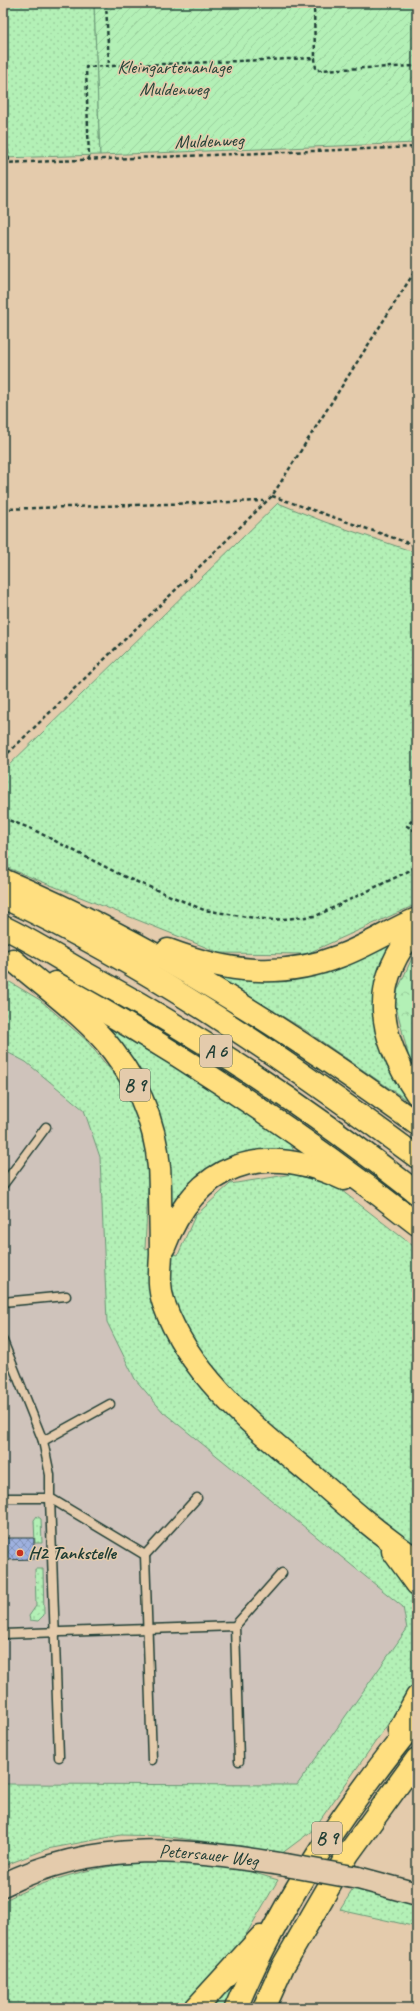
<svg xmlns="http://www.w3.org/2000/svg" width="420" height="2011" font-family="Caveat,sans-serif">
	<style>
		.built { fill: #cfc3bb }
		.grass { fill: url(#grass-dots); stroke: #699675 }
		.forest { fill: url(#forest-crowns); stroke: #699675 }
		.garden { fill: url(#garden-furrows); stroke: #699675 }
		.building { fill: url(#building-cross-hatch); stroke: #1f3d34 }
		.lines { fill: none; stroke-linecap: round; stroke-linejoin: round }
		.lane-casing { stroke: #1f3d34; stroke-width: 11 }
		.secondary-casing { stroke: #1f3d34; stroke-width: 25 }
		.highway-casing { stroke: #1f3d34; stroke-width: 25 }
		.path { stroke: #1f3d34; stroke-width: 2.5; stroke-dasharray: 4 3; stroke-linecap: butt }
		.lane { stroke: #e4cbac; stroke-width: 8 }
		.secondary { stroke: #e4cbac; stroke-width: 22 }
		.highway { stroke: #ffdf80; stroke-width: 22 }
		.secondary-bridge-casing { stroke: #1f3d34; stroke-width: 25; stroke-linecap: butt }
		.secondary-bridge { stroke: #e4cbac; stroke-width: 22 }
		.poi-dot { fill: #c8321e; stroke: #e4cbac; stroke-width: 1.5 }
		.labels { text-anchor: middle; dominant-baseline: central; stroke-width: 3; stroke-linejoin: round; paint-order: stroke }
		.shield { fill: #e4cbac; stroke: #5a6858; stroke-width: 1 }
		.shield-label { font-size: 18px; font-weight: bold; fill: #1f3d34 }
		.park-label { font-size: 19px; fill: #26463a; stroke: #e4cbac }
		.street-label { font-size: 19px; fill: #1f3d34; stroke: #e4cbac }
		.poi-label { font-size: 19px; font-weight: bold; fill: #1f3d34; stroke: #e4cbac; text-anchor: start }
	</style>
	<defs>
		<pattern id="grass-dots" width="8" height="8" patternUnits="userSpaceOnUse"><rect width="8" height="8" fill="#b3f0b6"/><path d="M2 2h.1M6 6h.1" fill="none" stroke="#9acf9d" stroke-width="1.8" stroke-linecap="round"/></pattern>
		<pattern id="forest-crowns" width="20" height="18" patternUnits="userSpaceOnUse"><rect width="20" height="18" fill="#b3f0b6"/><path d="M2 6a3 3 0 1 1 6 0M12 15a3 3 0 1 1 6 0" fill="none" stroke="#9acf9d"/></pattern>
		<pattern id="garden-furrows" width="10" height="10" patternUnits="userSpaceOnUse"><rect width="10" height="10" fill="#b3f0b6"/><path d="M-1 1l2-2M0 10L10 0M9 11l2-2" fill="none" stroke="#9acf9d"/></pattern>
		<pattern id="building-cross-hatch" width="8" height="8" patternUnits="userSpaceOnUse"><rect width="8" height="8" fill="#9eb1df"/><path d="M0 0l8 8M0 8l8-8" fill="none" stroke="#8091b6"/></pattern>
	</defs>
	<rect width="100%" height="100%" fill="#e4cbac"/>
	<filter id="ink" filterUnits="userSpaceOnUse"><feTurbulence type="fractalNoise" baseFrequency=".025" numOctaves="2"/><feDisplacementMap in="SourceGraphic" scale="8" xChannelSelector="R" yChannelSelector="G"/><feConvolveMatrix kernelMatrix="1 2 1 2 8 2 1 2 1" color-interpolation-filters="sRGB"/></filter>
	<g filter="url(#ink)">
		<path class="built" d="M3 1050 26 1062 84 1110 100 1157 107 1322 135 1379 163 1412 403 1607 407 1629 297 1785 3 1784Z"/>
		<g class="grass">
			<path d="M3 3H94L100 155 3 158Z"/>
			<path d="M278 503 325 522 417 553V904L306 954 220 953 3 866V771Z"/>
			<path d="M394 937 387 962 407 1098 405 1099 305 1030 216 976Z"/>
			<path d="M3 978 40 1000 86 1040 126 1089 140 1125 149 1169 145 1249 178 1255 195 1216 230 1184 293 1174 337 1187 417 1249V1683L313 1830 281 1854 242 1846 161 1836 121 1835 47 1849 3 1866V1784L297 1785 407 1629 403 1607 163 1412 135 1379 107 1322 100 1157 84 1110 26 1062 3 1050Z"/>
			<path d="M107 1027 193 1078 291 1144 294 1152 285 1154 175 1208 168 1207 166 1167 105 1032Z"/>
			<path d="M37 1516 41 1519 42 1543H35L34 1520Z"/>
			<path d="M35 1569H43L44 1615 38 1621 30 1620 29 1616 36 1606Z"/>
			<path d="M150 1862 197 1864 238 1868 278 1880 234 1955 192 1998 179 2008H3V1901C49 1878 98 1865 150 1862Z"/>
			<path d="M355 1886 417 1904V1927L340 1910Z"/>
			<path d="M231 1984 233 1987 226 2008H207Z"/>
		</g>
		<path class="forest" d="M417 947V1071L410 1062 394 998Z"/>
		<path class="garden" d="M94 3H417V143L100 155Z"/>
		<path class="building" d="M4 1538H34V1559L5 1560Z"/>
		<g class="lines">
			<g class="lane-casing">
				<g id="lane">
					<path d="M3 1185 46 1127"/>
					<path d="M3 1302 66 1296"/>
					<path d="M3 1341 43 1441 50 1475V1498L145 1555 152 1760"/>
					<path d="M43 1441 110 1404"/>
					<path d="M3 1498H50L59 1757"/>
					<path d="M145 1555 197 1498"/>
					<path d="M235 1626 239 1761"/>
					<path d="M3 1634 235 1626 282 1573"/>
				</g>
			</g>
			<g class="secondary-casing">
				<g id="secondary">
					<path d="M358 1878 417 1894"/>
					<path id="s1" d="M3 1885C98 1838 185 1849 286 1865"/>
				</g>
			</g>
			<g class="highway-casing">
				<g id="highway">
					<path d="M3 880C151 943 287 1029 417 1124"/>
					<path d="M3 897C151 967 286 1060 417 1157"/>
					<path d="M3 927C33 941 61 960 90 976 205 1039 314 1112 417 1193"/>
					<path d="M417 928C368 983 378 1037 417 1094"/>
					<path d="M168 950C226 972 281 979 340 956 367 946 391 930 417 919"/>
					<path d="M13 960C44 987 89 1019 113 1051 144 1091 160 1138 160 1189 160 1211 161 1233 161 1255 160 1272 158 1287 164 1304 190 1377 256 1428 313 1476 347 1506 380 1535 417 1560"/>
					<path d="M55 983C181 1053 303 1135 417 1224"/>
					<path d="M164 1247C196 1162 263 1141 344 1179"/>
					<path d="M393 1551 417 1584"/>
					<path d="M399 1730 417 1697"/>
					<path d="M196 2008 261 1937"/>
					<path d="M236 2008C280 1902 345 1808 417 1719"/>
					<path d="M264 2008 283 1966 348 1854 417 1759"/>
				</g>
			</g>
			<g class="path">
				<path d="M106 3 109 66"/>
				<path d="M314 3 315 58"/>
				<path d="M3 115 9 162"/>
				<path d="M89 160 86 67 315 58 316 70 417 66"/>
				<path d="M3 163 417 147"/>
				<path d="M272 496 417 546"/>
				<path d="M3 509 264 501"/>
				<path d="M3 758 272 496 417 268"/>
				<path d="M417 815 407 826 417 832"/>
				<path d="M3 818 32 829 123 876 204 910 247 917 273 920 316 916 417 867"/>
			</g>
			<use href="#lane" class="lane"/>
			<use href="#secondary" class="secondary"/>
			<use href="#highway" class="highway"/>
			<g class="secondary-bridge-casing">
				<path id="secondary-bridge" d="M286 1865 358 1878"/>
			</g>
			<use href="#secondary-bridge" class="secondary-bridge"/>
		</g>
	</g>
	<circle class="poi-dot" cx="20" cy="1553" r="4"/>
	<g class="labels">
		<g class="shield">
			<rect x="200" y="1035" width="32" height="32" rx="3"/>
			<rect x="120" y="1069" width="30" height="32" rx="3"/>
			<rect x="312" y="1822" width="30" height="32" rx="3"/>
		</g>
		<g class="shield-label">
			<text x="216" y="1051">A 6</text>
			<text x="135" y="1085">B 9</text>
			<text x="327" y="1838">B 9</text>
		</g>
		<g class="park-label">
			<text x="174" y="67">Kleingartenanlage<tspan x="174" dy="22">Muldenweg</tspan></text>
		</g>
		<g class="street-label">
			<text transform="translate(209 141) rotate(-2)">Muldenweg</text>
			<text stroke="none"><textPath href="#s1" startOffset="211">Petersauer Weg</textPath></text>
		</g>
		<g class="poi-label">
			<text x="28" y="1553">H2 Tankstelle</text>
		</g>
	</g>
	<rect width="420" height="2011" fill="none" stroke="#e4cbac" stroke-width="16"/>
	<rect x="8" y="8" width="404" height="1995" fill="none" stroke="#1f3d34" stroke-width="1.5" filter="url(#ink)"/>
</svg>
